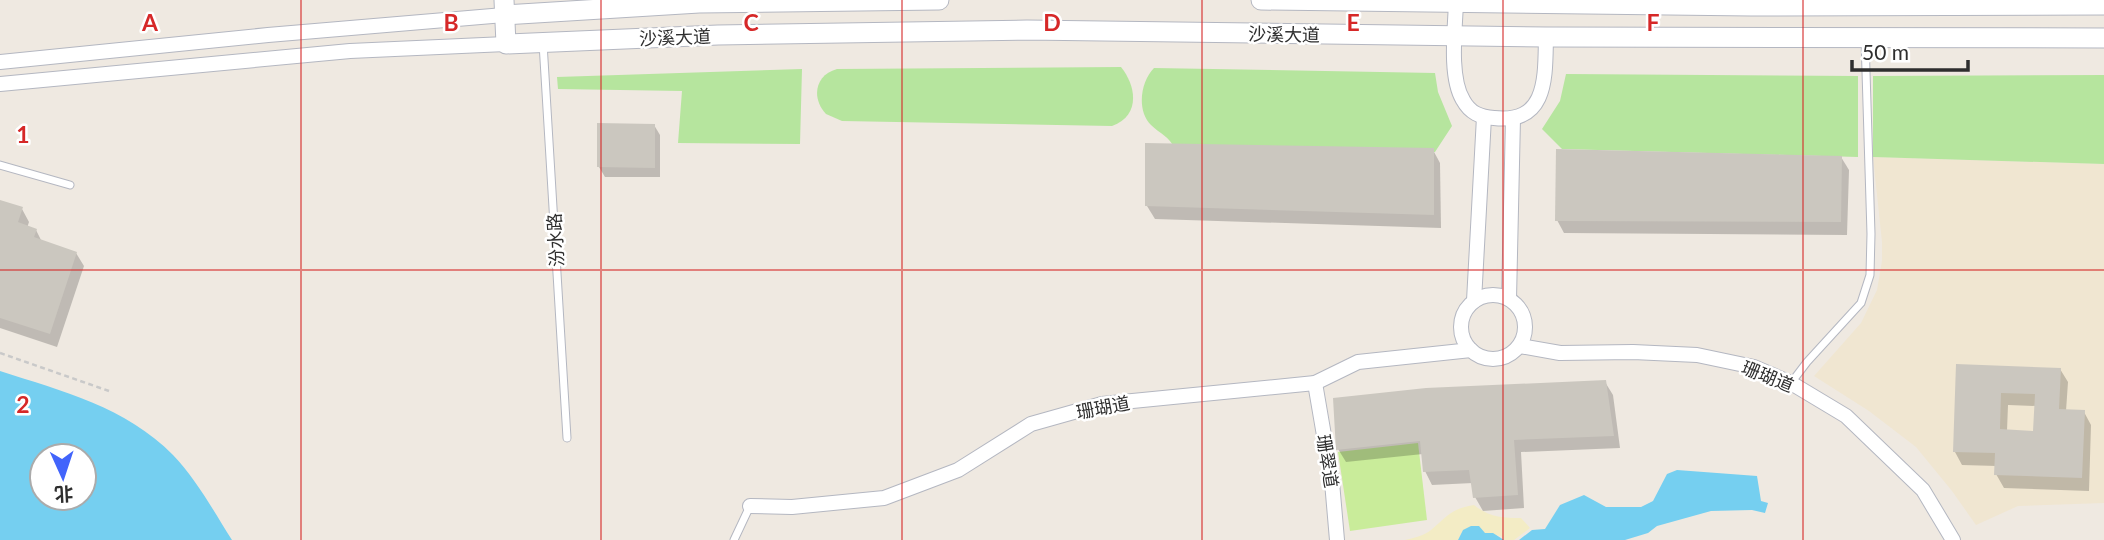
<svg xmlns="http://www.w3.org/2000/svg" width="2104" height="540" font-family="Lato,'Noto Sans SC',sans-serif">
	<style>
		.education { fill: #f0e6d1 }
		.green { fill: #b6e59e }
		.sand { fill: #f3ecc5 }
		.pitch { fill: #c9ec9a }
		.water { fill: #75cff0; fill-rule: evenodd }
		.shadow { fill: #0003; fill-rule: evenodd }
		.building { fill: #cbc7bf; fill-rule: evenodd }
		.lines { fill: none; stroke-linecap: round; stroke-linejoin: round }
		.lane-casing { stroke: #b4b7c1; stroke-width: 9 }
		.street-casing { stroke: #b4b7c1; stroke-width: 16 }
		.secondary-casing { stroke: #b4b7c1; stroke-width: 21 }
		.path { stroke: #c9c9c9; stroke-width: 2.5; stroke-dasharray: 5 3.5; stroke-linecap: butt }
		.lane { stroke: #fff; stroke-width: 7 }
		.street { stroke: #fff; stroke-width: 14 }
		.secondary { stroke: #fff; stroke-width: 19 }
		.grid { fill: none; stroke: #d62828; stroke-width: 2; stroke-opacity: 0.55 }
		.labels { text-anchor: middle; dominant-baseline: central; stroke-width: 5; stroke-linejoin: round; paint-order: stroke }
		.street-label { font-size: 18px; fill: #2e2e2e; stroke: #fff }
		.grid-label { font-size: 23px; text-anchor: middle; font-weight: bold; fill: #d62828; stroke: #fff; stroke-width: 5; stroke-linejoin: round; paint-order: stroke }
	</style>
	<rect width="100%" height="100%" fill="#efe9e1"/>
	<path class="education" d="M1873 157 2104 164V503L2018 506 1976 525 1952 491 1916 447 1869 411 1814 376 1861 323 1877 290 1882 261V242Z"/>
	<g class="green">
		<path d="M1121 67C1137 87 1140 116 1112 126L842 121 826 114C811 98 815 75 837 69Z"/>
		<path d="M1154 68 1435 73 1438 92 1452 126 1435 152 1175 149C1169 136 1160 134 1151 125 1136 110 1141 81 1154 68Z"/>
		<path d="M802 69 800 144 678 143 682 91 558 89 557 77Z"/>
		<path d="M1566 74 1858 76V157L1562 149 1542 129 1560 101Z"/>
		<path d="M2104 75V164L1873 157V76Z"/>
	</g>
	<path class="sand" d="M1474 505C1489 517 1502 518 1521 518L1530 528 1514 540H1504L1501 536 1463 530 1458 540H1405C1413 538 1424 536 1431 530 1448 516 1450 509 1474 505Z"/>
	<path class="pitch" d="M1418 443 1427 520 1350 531 1338 452Z"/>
	<g class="water">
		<path d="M0 371C62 391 126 407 173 455 197 480 214 512 232 540H0ZM84 456V498H42V456Z"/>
		<path d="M1677 470 1757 476 1761 501 1768 503 1765 513 1752 510 1711 511 1657 526 1648 533 1625 540H1519L1532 530 1545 529 1560 505 1584 495 1606 507H1641L1653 501 1667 474Z"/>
		<path d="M1471 526H1479L1485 533H1493L1504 540H1458L1463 530Z"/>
	</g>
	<g class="shadow">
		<path d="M654 125 660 135V177H605L599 167Z"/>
		<path d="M1433 150 1440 163 1441 228 1155 219 1147 206Z"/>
		<path d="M1841 157 1849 170 1847 235 1564 233 1557 220Z"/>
		<path d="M0 201 22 209 29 222 27 228 36 230 42 242 76 253 84 266 57 347 0 328Z"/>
		<path d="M1958 366 2060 369 2068 382 2066 411 2084 412 2091 425 2089 491 2004 488 1996 474 1997 466 1962 465 1955 452ZM2008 405 2036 406 2035 433 2007 431Z"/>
		<path d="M1605 382 1613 395 1620 448 1521 452 1524 508 1483 511 1475 497 1473 483 1432 485 1425 471 1423 454 1346 462 1338 449Z"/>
	</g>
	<g class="building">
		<path d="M597 123 655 124V168L597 167Z"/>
		<path d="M1145 143 1434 148V215L1145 206Z"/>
		<path d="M1556 149 1842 156 1841 222 1555 221Z"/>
		<path d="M0 200 23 207 18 222 37 229 34 237 77 252 50 334 0 318Z"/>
		<path d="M1956 364 2061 368 2059 409 2085 410 2082 478 1994 475 1995 453 1953 452ZM2001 393 2035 394 2033 431 2000 429Z"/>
		<path d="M1606 380 1614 436 1514 440 1518 495 1473 498 1469 470 1423 472 1420 441 1336 450 1333 398 1426 388Z"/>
	</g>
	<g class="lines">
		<g class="lane-casing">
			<g id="lane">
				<path d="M543 43 567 438"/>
				<path d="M0 165 70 185"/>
				<path d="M1791 383 1807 362 1861 303 1870 275 1871 234 1865 39"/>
				<path d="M734 540 750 506"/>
			</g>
		</g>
		<g class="street-casing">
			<g id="street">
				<path d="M1456 3C1455 29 1449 77 1463 100 1470 113 1480 117 1494 118 1548 124 1545 77 1546 37"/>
				<path d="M0 62 268 35 504 15"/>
				<path d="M0 84 350 51 506 44"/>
				<circle cx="1493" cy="327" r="32"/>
				<path d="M1509 299 1513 118"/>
				<path d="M1474 301 1484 117"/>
				<path d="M1520 346 1560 353 1633 352 1697 355 1754 367 1791 383 1846 416 1923 490 1953 540"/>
				<path d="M1315 383 1332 482 1337 540"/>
				<path d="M750 506 792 507 884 498 958 470 1031 424 1102 404 1315 383 1358 362 1471 350"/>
			</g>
		</g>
		<g class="secondary-casing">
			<g id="secondary">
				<path d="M504 0 506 44 718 35 1027 30 1546 37 2104 38"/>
				<path d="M1261 0 1751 6 2104 5"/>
				<path d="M504 15 699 3 939 0"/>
			</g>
		</g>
		<path class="path" d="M0 353 109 391"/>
		<use href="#lane" class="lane"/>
		<use href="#street" class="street"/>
		<use href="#secondary" class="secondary"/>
	</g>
	<path class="grid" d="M301 0V540M601 0V540M902 0V540M1202 0V540M1503 0V540M1803 0V540M0 270H2104"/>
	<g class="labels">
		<g class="street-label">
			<text transform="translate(1284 34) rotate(1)">沙溪大道</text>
			<text transform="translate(675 37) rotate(-2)">沙溪大道</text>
			<text transform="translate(555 240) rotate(-93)">汾水路</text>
			<text transform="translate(1768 376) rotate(22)">珊瑚道</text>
			<text transform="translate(1103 407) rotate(-11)">珊瑚道</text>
			<text transform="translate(1328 461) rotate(81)">珊翠道</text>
		</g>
	</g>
	<g class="grid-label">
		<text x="150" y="31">A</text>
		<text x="451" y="31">B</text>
		<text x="751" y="31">C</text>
		<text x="1052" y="31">D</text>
		<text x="1353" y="31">E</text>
		<text x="1653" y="31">F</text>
		<text x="23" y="143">1</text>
		<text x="23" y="413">2</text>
	</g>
	<g transform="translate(63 477) rotate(177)"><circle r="33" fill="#ffffff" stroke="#ababab" stroke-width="2"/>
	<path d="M0-5L12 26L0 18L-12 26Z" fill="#4264fb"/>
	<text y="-10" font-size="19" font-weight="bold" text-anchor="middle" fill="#2e2e2e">北</text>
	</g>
	<path d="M1852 60v10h116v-10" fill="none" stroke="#2e2e2e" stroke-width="3.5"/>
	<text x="1862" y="60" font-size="21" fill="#2e2e2e" stroke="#ffffff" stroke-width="5" paint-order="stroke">50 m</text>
</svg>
